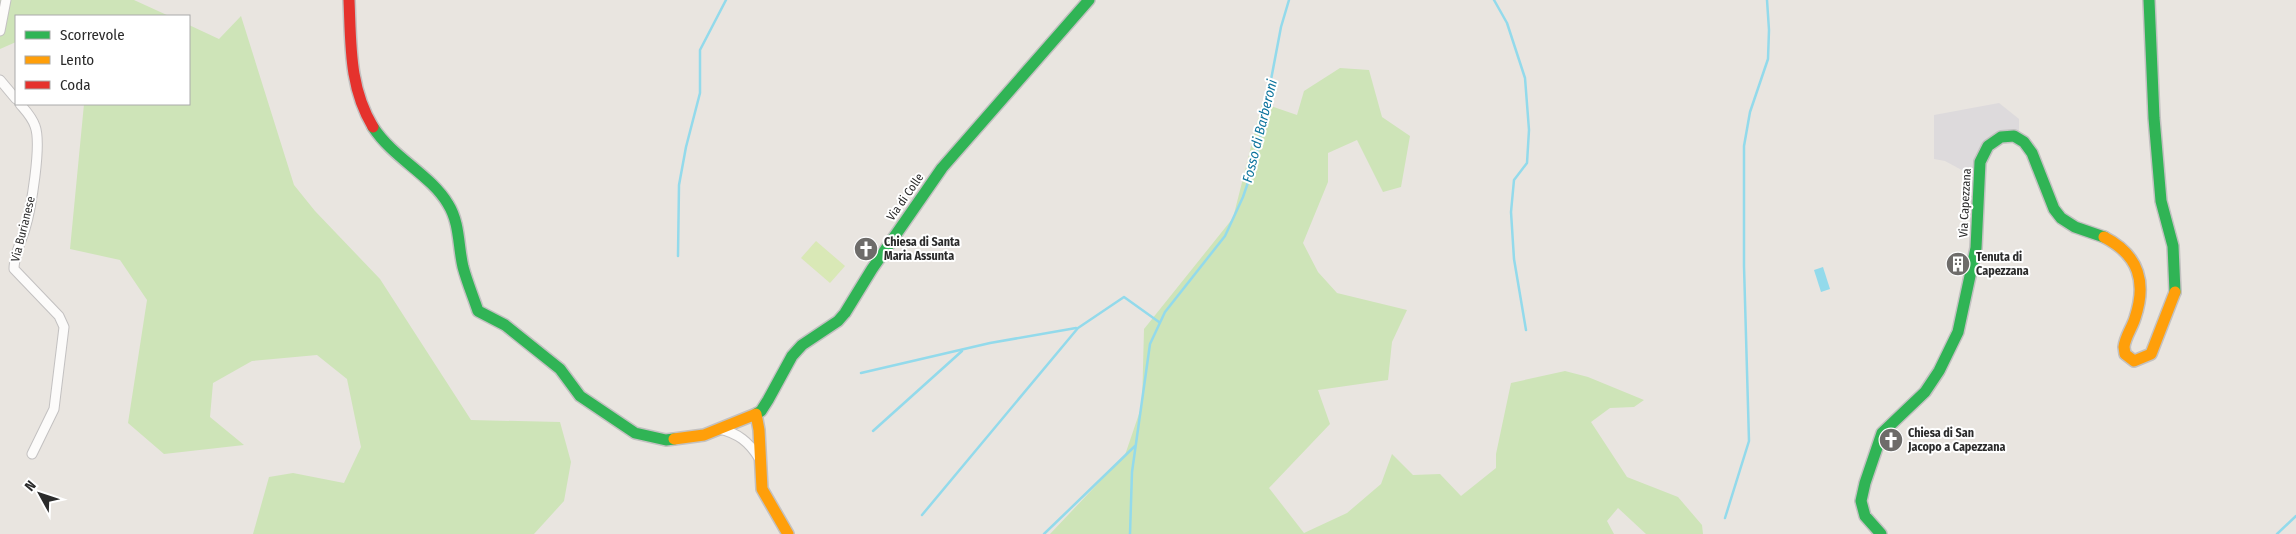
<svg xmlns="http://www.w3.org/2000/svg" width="2296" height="534" font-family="'Fira Sans Condensed',sans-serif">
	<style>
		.industrial { fill: #dddadc }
		.green { fill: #cee4b8 }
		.pitch { fill: #d9e8b6 }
		.water { fill: #93daeb }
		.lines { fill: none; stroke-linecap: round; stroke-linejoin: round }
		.stream { stroke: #93daeb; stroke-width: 2.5 }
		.street-casing { stroke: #c3c1c1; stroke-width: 11 }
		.fast-casing { stroke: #c3c1c1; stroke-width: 14 }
		.slow-casing { stroke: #c3c1c1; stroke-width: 14 }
		.jam-casing { stroke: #c3c1c1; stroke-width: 14 }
		.street { stroke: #fcfbfa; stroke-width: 9 }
		.fast { stroke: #30b455; stroke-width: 11 }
		.slow { stroke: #ff9f0a; stroke-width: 11 }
		.jam { stroke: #e5322d; stroke-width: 11 }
		.labels { text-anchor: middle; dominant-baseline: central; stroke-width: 4; stroke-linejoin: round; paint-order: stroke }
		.street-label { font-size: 12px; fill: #2b2b2b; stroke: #fff }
		.poi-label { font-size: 12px; font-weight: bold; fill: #2b2b2b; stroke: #fff; text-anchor: start }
		.water-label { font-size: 14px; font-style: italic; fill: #0c749d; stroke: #fff }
	</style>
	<rect width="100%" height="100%" fill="#e9e5e0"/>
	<path class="industrial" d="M1999 103 2019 119V134L1983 146 1971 175 1945 161 1934 159V115Z"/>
	<g class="green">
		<path d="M0 0H134L169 16H16V42L0 49Z"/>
		<path d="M241 16 294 185 315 211 380 279 471 420 560 422 571 462 564 501 534 534H253L269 477 293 473 344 483 361 447 347 379 317 355 252 361 213 383 210 417 244 445 164 454 128 423 147 300 120 260 70 249 84 104H189V25L219 39Z"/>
		<path d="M1340 68 1369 70 1382 117 1410 136 1401 187 1383 192 1357 140 1328 153V182L1303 243 1318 272 1337 293 1407 310 1392 342 1388 380 1318 390 1330 424 1269 488 1304 533 1347 513 1381 484 1392 454 1413 475 1440 474 1461 496 1496 468V454L1511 383 1565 371 1588 377 1644 400 1634 407 1610 408 1591 422 1627 477 1678 497 1702 525 1703 534H1646L1618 508 1607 521 1614 534H1050L1125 455 1142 405 1144 329 1233 218 1262 103 1297 115 1304 91Z"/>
	</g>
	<path class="pitch" d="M816 241 845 266 830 283 801 258Z"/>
	<path class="water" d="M1823 267 1830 289 1821 292 1814 270Z"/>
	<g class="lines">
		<g class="stream">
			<path d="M1494 0 1507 23 1525 78 1529 130 1527 163 1514 180 1511 212 1514 259 1526 330"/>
			<path d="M678 256 679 185 686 147 700 93V50L726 0"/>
			<path d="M861 373 990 343 1076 328"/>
			<path d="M873 431 962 351"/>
			<path d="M922 515 1078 328 1124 297 1159 322"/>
			<path d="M1725 518 1749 441 1744 266V146L1750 112 1768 59 1769 30 1767 0"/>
			<path d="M1044 534 1135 446"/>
			<path d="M1130 534 1132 472 1150 344 1165 312 1225 236 1243 197 1256 159 1281 27 1289 0"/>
			<path d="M2277 534 2296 516"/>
		</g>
		<g class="street-casing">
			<g id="street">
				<path d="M0 31 6 0"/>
				<path d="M0 80 16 99"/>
				<path d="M20 104C26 111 32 117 35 126 42 144 31 209 25 229 21 242 14 255 14 269L59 316 64 327 54 409 32 454"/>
				<path d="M719 429C738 433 749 442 759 458"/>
			</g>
		</g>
		<g class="fast-casing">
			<g id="fast">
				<path d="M2149 0 2154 118 2161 201 2173 246 2175 292"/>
				<path d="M373 127C393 158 431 175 448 204 460 223 458 246 463 267 467 282 473 296 478 311L505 325 560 369 580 396 635 433 666 440 674 439"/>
				<path d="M756 414 761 411 768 400 792 356 802 345 838 321 845 313 872 269 942 168 1089 0"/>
				<path d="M1881 534 1865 516 1861 501 1865 483 1882 433 1925 392 1939 371 1958 332 1976 248 1980 162 1988 146 2001 137 2014 136 2024 142 2032 153 2054 209 2061 218 2075 227 2104 237"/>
			</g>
		</g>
		<g class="slow-casing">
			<g id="slow">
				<path d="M2104 237C2139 255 2147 282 2135 318 2132 328 2125 337 2124 347L2125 354 2134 361 2151 354 2175 292"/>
				<path d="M674 439 704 435 756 414 759 430 762 489 788 534"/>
			</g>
		</g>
		<g class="jam-casing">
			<path id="jam" d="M349 0C351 45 349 87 373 127"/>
		</g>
		<use href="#street" class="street"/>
		<use href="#fast" class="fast"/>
		<use href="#slow" class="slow"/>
		<use href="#jam" class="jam"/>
	</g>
	<defs>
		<g id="church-disc" transform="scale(1.25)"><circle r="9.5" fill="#6e6c6a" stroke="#fff"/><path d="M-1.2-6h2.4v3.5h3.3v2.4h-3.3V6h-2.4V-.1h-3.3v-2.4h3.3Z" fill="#fff"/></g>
		<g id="building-disc" transform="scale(1.25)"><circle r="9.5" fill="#6e6c6a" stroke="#fff"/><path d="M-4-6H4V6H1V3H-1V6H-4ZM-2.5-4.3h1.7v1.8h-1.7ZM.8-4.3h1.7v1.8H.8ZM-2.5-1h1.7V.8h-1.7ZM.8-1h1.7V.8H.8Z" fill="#fff"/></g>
	</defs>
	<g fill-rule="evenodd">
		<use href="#church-disc" x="866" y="249"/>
		<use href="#building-disc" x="1958" y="264"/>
		<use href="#church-disc" x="1891" y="440"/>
	</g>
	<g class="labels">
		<g class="street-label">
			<text transform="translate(905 197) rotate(-55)">Via di Colle</text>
			<text transform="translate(1965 203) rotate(-87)">Via Capezzana</text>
			<text transform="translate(23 229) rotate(-76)">Via Burianese</text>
		</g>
		<g class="poi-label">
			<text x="884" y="242">Chiesa di Santa<tspan x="884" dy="14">Maria Assunta</tspan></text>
			<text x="1976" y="257">Tenuta di<tspan x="1976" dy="14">Capezzana</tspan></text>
			<text x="1908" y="433">Chiesa di San<tspan x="1908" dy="14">Jacopo a Capezzana</tspan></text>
		</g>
		<g class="water-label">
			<text transform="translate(1260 131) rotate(-76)">Fosso di Barberoni</text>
		</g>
	</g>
	<rect x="15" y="15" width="175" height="90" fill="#ffffff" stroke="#aaaaaa"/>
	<rect x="25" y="31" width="25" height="8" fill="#30b455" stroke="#aaaaaa"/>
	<text x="60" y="40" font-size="15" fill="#2b2b2b">Scorrevole</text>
	<rect x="25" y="56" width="25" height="8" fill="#ff9f0a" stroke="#aaaaaa"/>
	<text x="60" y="65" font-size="15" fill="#2b2b2b">Lento</text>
	<rect x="25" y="81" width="25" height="8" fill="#e5322d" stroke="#aaaaaa"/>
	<text x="60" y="90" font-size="15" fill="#2b2b2b">Coda</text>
	<g transform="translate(40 494) rotate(310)" stroke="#ffffff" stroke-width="4" paint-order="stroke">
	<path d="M0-4L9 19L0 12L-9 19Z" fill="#2b2b2b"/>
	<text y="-8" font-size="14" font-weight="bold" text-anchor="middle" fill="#2b2b2b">N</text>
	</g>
</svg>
